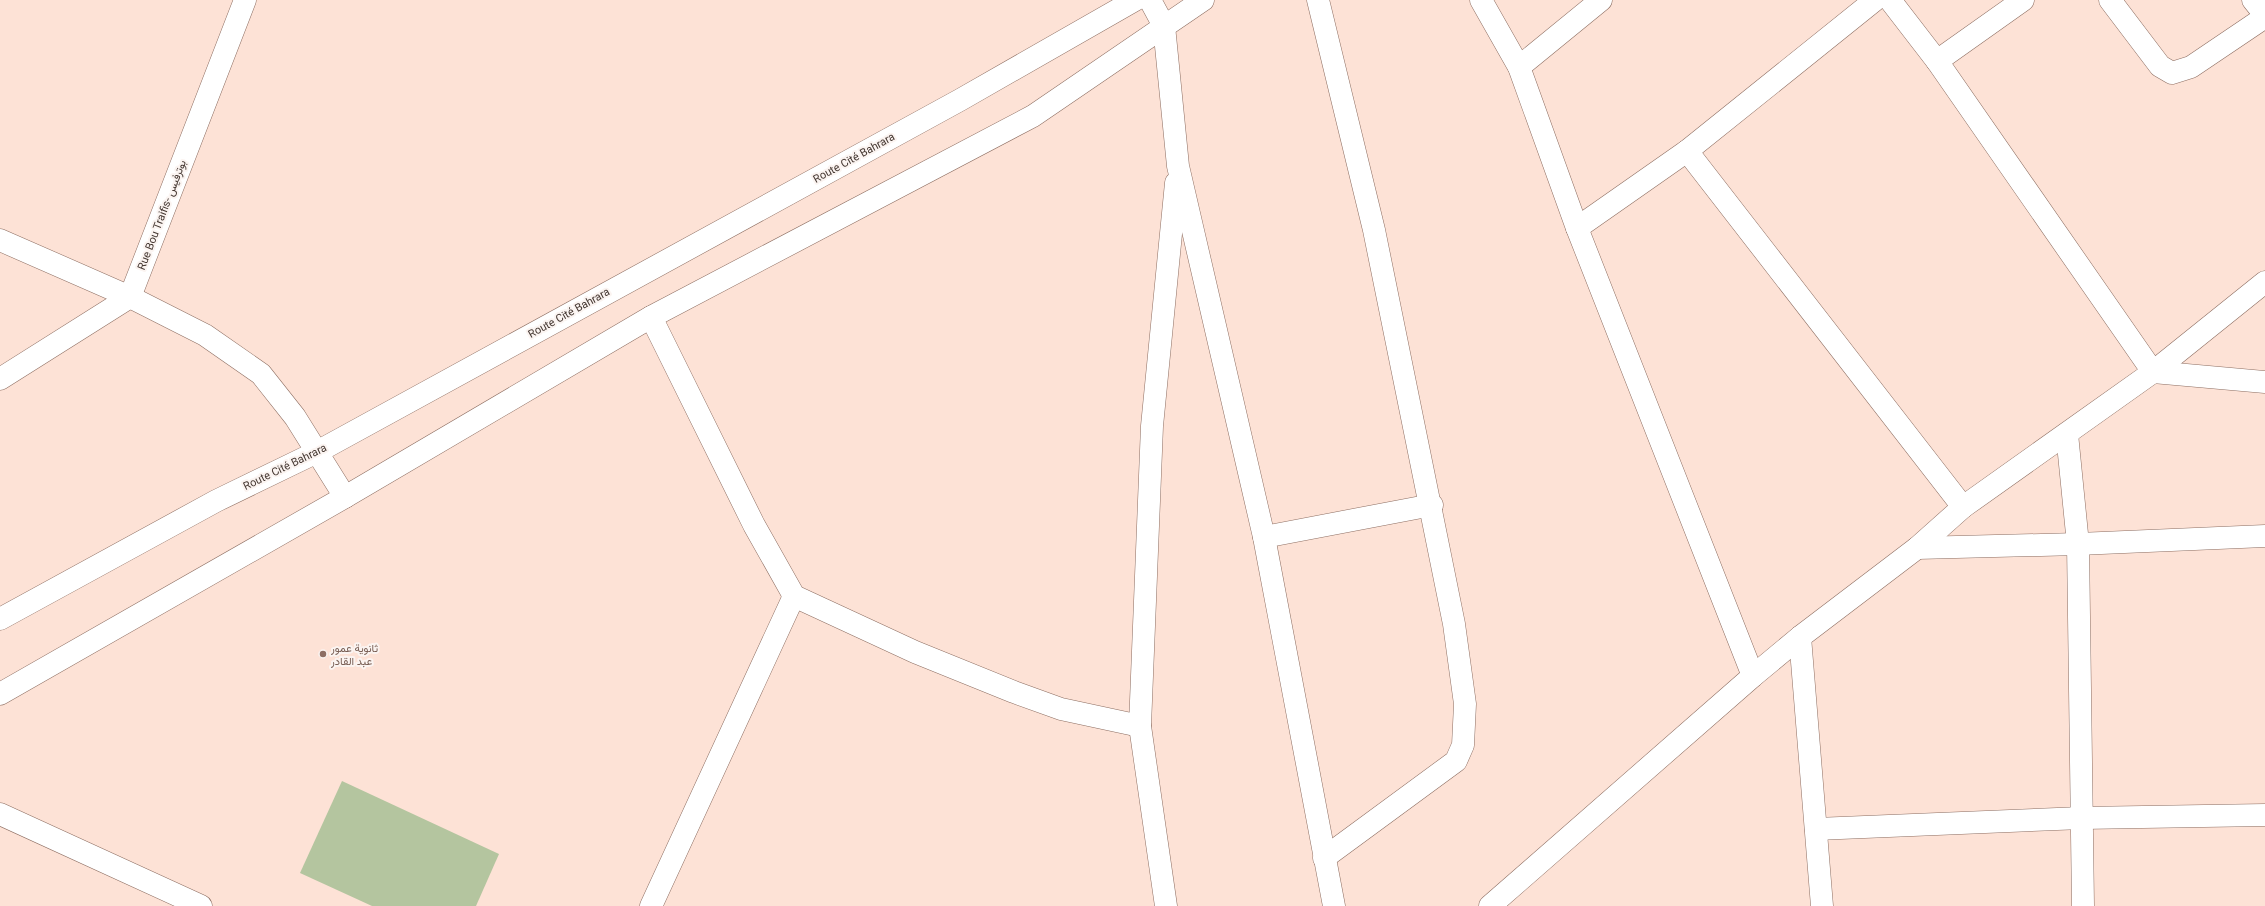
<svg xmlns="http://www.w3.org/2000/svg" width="2265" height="906" font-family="Roboto,Vazirmatn,sans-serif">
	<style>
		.green { fill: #b4c59f }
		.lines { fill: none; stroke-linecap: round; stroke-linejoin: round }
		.minor-casing { stroke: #8d6e62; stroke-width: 23 }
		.major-casing { stroke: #8d6e62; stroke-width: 23 }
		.minor { stroke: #fff; stroke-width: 22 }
		.major { stroke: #fff; stroke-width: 22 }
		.education-dot { fill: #8d6e63; stroke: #fbf4f1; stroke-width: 1.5 }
		.labels { text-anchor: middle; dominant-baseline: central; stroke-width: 4; stroke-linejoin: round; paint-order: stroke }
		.street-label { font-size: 11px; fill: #433630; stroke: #fbf4f1 }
		.education-label { font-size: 11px; fill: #785e54; stroke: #fbf4f1; text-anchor: start }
	</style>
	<rect width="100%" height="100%" fill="#fde2d6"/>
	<path class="green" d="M342 781 499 854 476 906H372L300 873Z"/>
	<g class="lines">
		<g class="minor-casing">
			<g id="minor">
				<path d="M1150 0 1164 26 1178 166 1264 537 1334 906"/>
				<path d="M1318 0 1374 230 1454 624 1465 704 1463 745 1456 761 1324 858"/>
				<path d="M1481 0 1519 67 1577 228 1753 676"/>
				<path d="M1890 0 1937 61 2153 372 2265 382"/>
				<path d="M2110 0 2160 66 2172 73 2191 67 2265 17"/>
				<path d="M2253 0 2265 15"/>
				<path d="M1937 61 2023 0"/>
				<path d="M1519 67 1601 0"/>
				<path d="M1687 151 1963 507"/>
				<path d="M1577 228 1687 151 1875 0"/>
				<path d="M0 240 130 297 245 0"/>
				<path d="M651 317 754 525 794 596 915 652 1014 692 1061 709 1140 726"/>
				<path d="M0 379 130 297 205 335 261 374 295 417 345 497"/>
				<path d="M2067 434 2078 544 2083 906"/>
				<path d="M1264 537 1432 505"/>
				<path d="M1917 548 2078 544 2265 536"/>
				<path d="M1800 637 1822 906"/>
				<path d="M0 814 201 906"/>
				<path d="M1816 829 2082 818 2265 815"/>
				<path d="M651 906 794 596"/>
				<path d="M1166 906 1140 726 1152 426 1176 183"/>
				<path d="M1490 906 1753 676 1800 637 1917 548 1963 507 2153 372 2265 282"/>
			</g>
		</g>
		<g class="major-casing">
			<g id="major">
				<path d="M0 619 216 501 317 452 960 100 1135 0"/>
				<path d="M0 694 345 497 651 317 1033 116 1203 0"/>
			</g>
		</g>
		<use href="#minor" class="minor"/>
		<use href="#major" class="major"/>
	</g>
	<circle class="education-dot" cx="323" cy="654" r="4"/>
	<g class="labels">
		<g class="street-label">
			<text transform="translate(854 158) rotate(-29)">Route Cité Bahrara</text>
			<text transform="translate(162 215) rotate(-69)">Rue Bou Traifis- بوترفيس</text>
			<text transform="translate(569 313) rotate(-29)">Route Cité Bahrara</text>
			<text transform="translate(285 467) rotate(-26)">Route Cité Bahrara</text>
		</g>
		<g class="education-label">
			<text x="331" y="648">ثانوية عمور<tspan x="331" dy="13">عبد القادر</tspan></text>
		</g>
	</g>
</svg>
